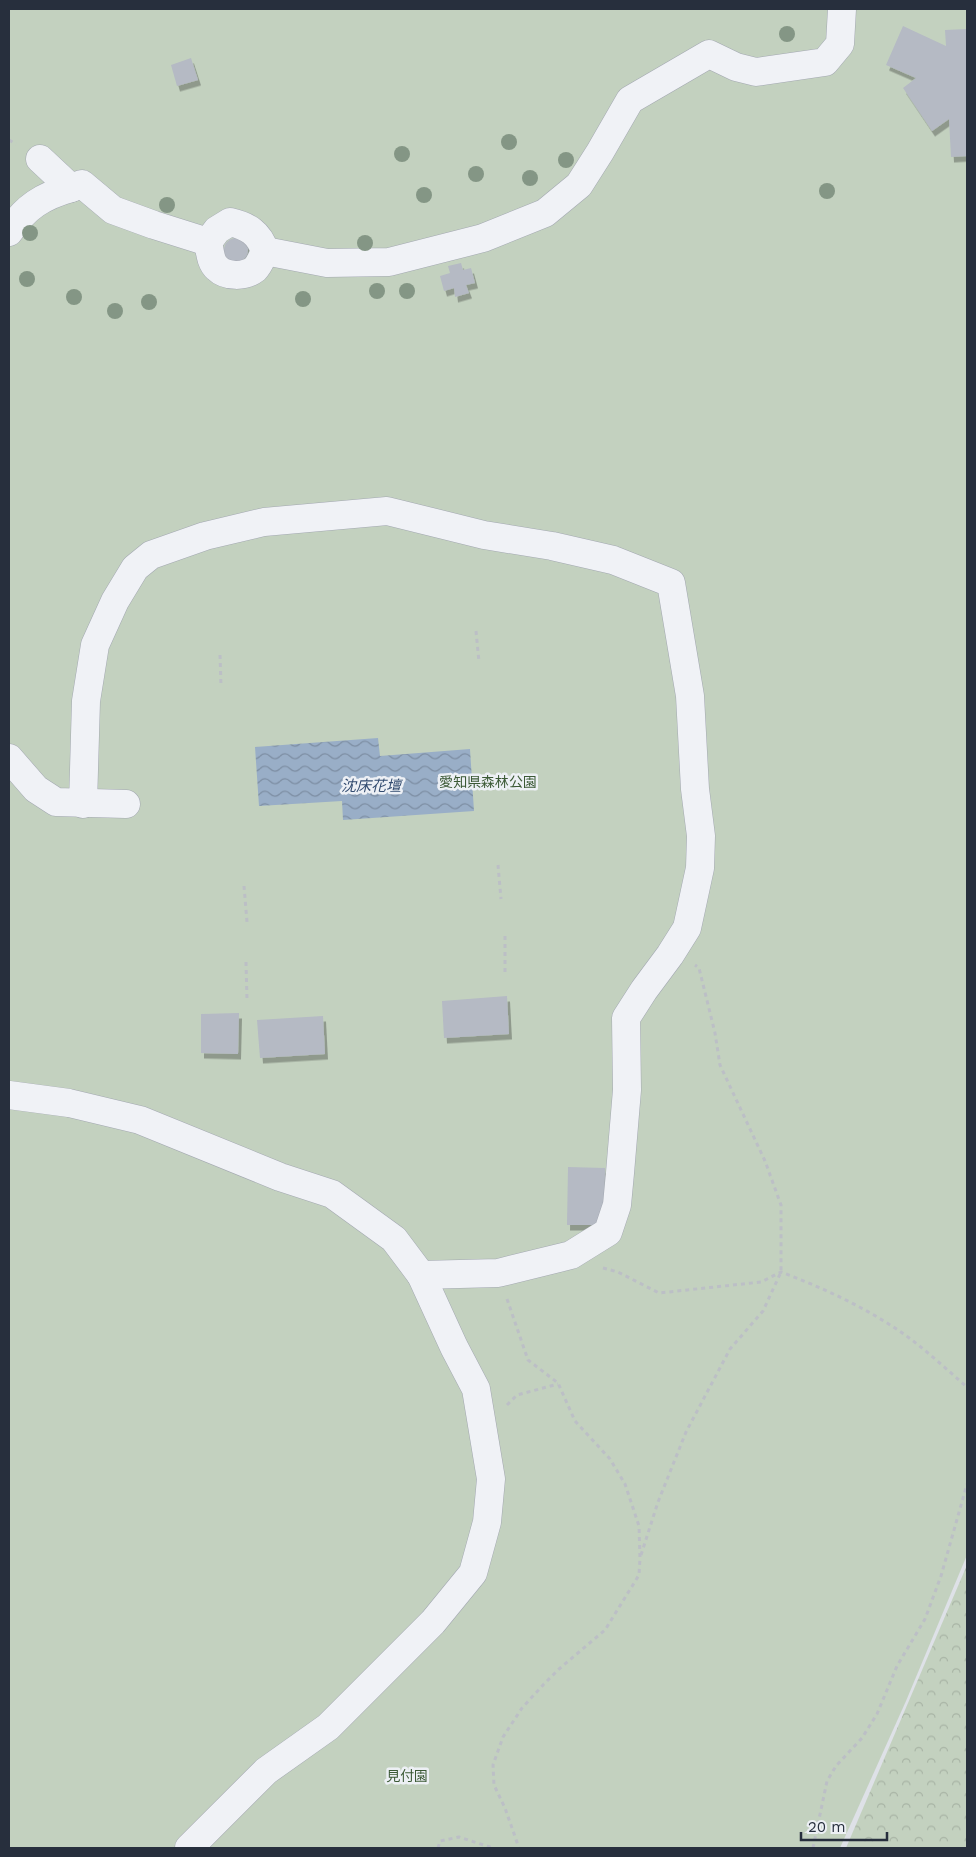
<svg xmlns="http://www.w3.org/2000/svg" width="976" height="1857" font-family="'Work Sans','Noto Sans JP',sans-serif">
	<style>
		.forest { fill: url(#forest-crowns) }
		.park { fill: #c3d1bf }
		.water { fill: url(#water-waves) }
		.building { fill: #b5bac4; filter: url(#shadow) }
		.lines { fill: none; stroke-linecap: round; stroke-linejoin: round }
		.minor-casing { stroke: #a3a8b1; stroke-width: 29 }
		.path { stroke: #bcbfc6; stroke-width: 3; stroke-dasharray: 4 4; stroke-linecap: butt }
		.minor { stroke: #f0f2f6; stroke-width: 28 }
		.tree { fill: #849685 }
		.labels { text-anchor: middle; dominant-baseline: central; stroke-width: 5; stroke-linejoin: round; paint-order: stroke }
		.park-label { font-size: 14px; fill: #3b5935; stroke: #edf0f5 }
		.water-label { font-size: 15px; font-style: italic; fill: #334c70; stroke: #edf0f5 }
	</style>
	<defs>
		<pattern id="forest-crowns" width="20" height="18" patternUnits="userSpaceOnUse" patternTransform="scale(1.25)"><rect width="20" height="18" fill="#c3d1bf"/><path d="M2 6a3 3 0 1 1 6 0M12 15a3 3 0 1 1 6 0" fill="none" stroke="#a8b4a5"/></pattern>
		<pattern id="water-waves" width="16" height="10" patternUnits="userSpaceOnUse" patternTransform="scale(1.25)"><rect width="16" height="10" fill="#99aec7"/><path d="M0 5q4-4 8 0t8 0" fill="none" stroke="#7d8ea3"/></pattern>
		<filter id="shadow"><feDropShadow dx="3" dy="5.5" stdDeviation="0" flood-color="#0004"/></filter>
	</defs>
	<rect width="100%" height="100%" fill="#dee1e7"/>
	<path class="forest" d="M967 1565V1848H846Z"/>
	<path class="park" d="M9 9H967V1555L906 1701 840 1848H9Z"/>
	<path class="water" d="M378 738 380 756 470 749 474 811 343 820 342 801 259 806 255 747Z"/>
	<g class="building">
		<path d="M903 26 946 46 945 30 967 29V156L951 157 949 119 932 131 903 88 916 78 886 65Z"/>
		<path d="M191 58 198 80 177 86 171 65Z"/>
		<circle cx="236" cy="250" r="12"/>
		<path d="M461 263 463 270 471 268 475 283 466 285 469 293 455 297 454 288 444 291 440 276 450 273 448 266Z"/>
		<path d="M507 996 509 1034 444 1038 442 1001Z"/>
		<path d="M239 1013 238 1054 201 1053V1014Z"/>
		<path d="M323 1016 325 1054 260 1058 257 1020Z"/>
		<path d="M568 1167 605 1168 604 1225H567Z"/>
	</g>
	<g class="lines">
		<g class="minor-casing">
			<g id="minor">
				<path d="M40 159 71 188 82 184 113 210 154 225 208 242 217 230 230 222C248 226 259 233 265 251L327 263 389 262 483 238 545 213 579 185 600 152 630 100 709 54 736 67 756 72 825 62 840 44 842 9"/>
				<path d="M9 232C25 207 43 196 71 188"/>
				<path d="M208 242C210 250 210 262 217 268 226 277 245 277 255 269 260 264 262 257 265 251"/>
				<path d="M9 758 36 789 56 802 126 804"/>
				<path d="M83 804 86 701 95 645 115 601 135 568 151 555 205 536 264 522 387 511 484 535 552 546 613 560 671 583 690 696 695 789 701 836 700 868 687 928 670 955 644 990 626 1018 627 1090 620 1173 617 1205 608 1232 571 1255 498 1273 421 1275"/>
				<path d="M9 1095 69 1103 140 1120 280 1177 332 1194 394 1239 421 1275 454 1347 476 1389 491 1479 487 1522 473 1573 433 1622 328 1727 266 1771 189 1848"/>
			</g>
		</g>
		<g class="path">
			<path d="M9 140 16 144"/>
			<path d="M476 631 479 662"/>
			<path d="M220 655 221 686"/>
			<path d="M498 865 501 899"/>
			<path d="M244 886 247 922"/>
			<path d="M505 936V976"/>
			<path d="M246 962 247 1000"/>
			<path d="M603 1268 618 1272 659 1293 761 1282 781 1272C821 1287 862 1306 898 1330 923 1347 945 1368 967 1387"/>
			<path d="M507 1299 528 1360 558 1383 575 1421 610 1459 625 1484 639 1526 640 1558 639 1575 605 1630 559 1669 544 1684 522 1708 503 1737 493 1765 494 1785 505 1808 519 1848"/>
			<path d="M507 1405 517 1395 558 1384"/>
			<path d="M641 1555 658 1502 686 1432 730 1349 763 1311 781 1272V1205L765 1161 720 1065 715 1033 699 968 695 965"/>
			<path d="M438 1848 440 1841 459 1837 493 1848"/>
			<path d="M813 1848 827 1781 836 1766 862 1738 877 1714 897 1666 925 1619 941 1576 967 1484"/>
		</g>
		<use href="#minor" class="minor"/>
	</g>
	<g class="tree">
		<circle cx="787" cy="34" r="8"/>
		<circle cx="509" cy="142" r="8"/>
		<circle cx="402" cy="154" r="8"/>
		<circle cx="566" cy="160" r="8"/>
		<circle cx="476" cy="174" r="8"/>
		<circle cx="530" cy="178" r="8"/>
		<circle cx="827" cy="191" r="8"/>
		<circle cx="424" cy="195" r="8"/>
		<circle cx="167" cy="205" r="8"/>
		<circle cx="30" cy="233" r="8"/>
		<circle cx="365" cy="243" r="8"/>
		<circle cx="27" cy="279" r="8"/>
		<circle cx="377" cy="291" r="8"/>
		<circle cx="407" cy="291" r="8"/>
		<circle cx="74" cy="297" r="8"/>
		<circle cx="303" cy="299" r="8"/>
		<circle cx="149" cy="302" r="8"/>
		<circle cx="115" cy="311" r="8"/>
	</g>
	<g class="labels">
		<g class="park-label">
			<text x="488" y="782">愛知県森林公園</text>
			<text x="407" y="1776">見付園</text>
		</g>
		<g class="water-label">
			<text x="371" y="786">沈床花壇</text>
		</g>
	</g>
	<rect width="976" height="1857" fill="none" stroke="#272f3d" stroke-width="20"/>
	<path d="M801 1832v8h86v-8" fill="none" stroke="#272f3d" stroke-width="2.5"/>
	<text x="808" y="1832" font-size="15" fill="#272f3d" stroke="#edf0f5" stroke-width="4" paint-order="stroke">20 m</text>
</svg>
